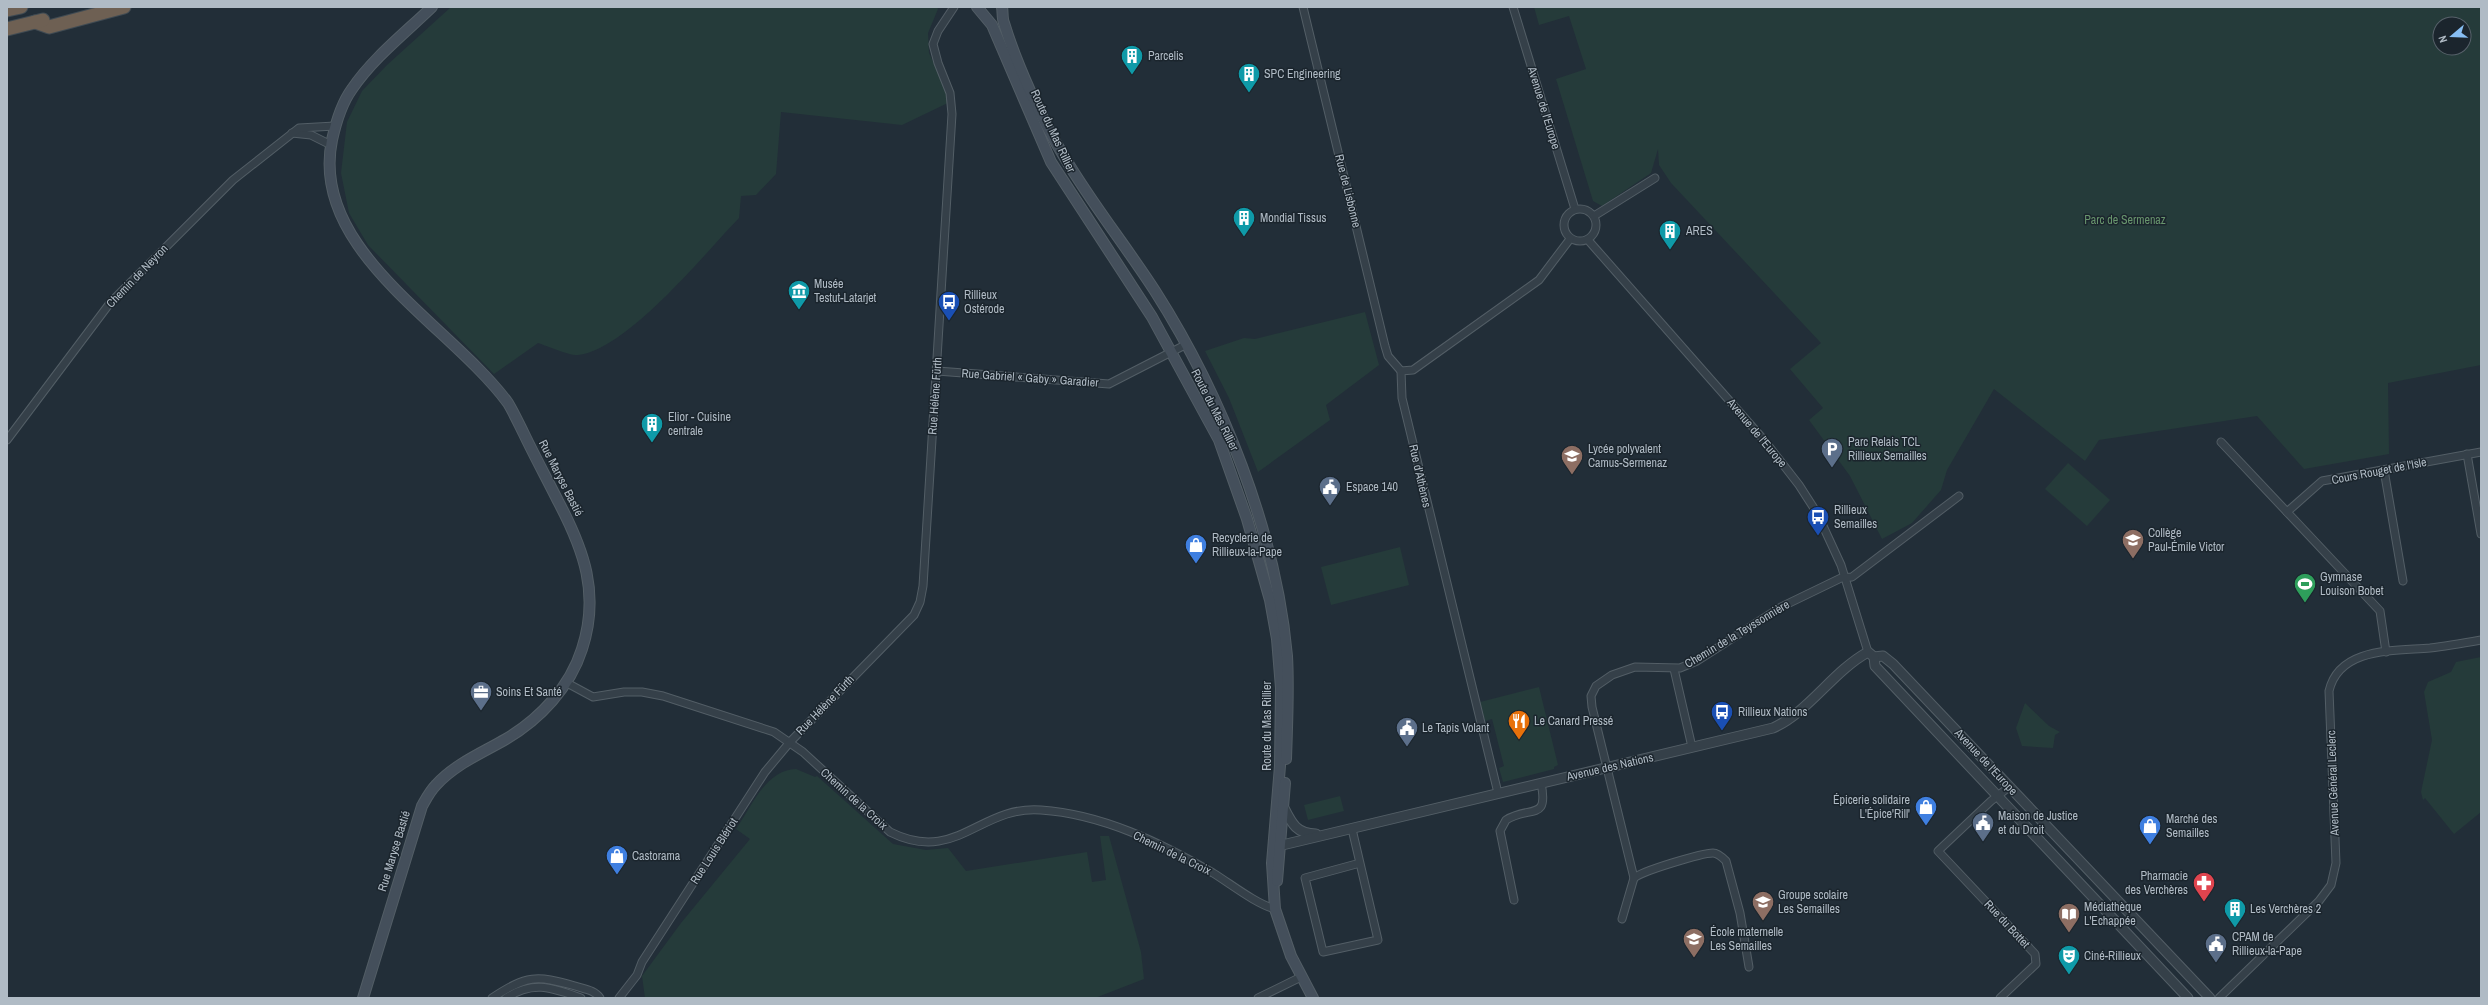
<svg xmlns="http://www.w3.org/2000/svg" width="2488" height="1005" font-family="'Archivo Narrow',sans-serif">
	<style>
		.green { fill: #253b3a; fill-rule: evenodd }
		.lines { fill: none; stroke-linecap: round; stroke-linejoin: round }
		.minor-casing { stroke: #535e66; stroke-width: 9 }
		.tertiary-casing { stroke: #535e66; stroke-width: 11 }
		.secondary-casing { stroke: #535e66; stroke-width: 12 }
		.motorway-casing { stroke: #404b53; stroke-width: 15 }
		.minor { stroke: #354049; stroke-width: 7 }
		.tertiary { stroke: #354049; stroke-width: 9 }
		.secondary { stroke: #444f5b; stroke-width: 10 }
		.motorway { stroke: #6e6053; stroke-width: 13 }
		.labels { text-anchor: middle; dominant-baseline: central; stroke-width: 3; stroke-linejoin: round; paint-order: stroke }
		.poi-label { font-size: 12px; fill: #b0bbc5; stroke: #1b252d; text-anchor: start }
		.street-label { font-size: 12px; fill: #b0bbc5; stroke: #1b252d }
		.park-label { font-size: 12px; fill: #68956d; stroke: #1b252d }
	</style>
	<rect width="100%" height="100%" fill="#222e38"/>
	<g class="green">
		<path d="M451 7H937L938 9 928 33 929 53 952 101 902 125 781 112 776 174 756 195 741 196 739 218C705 253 627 350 578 355 570 356 547 346 538 343L494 374 368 245 349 213 341 173 347 122 362 91 387 65Z"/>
		<path d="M1534 7H2481V365L2388 383 2389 454 2304 469 2257 416 2099 440 2085 461 1994 389 1947 470 1941 490 1912 523 1882 539 1850 476 1809 420 1823 408 1790 369 1821 343 1671 183 1659 165 1658 149 1651 173 1602 206 1593 201 1556 79 1586 69 1569 16 1539 25ZM2440 24H2464V48H2440Z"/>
		<path d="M1365 312 1379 365 1326 405 1330 420 1258 472 1229 398 1205 351 1244 338 1255 339Z"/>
		<path d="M2068 463 2110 500 2087 526 2045 489Z"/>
		<path d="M1400 547 1409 585 1331 605 1321 567Z"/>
		<path d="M2481 657V812L2454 834 2425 798 2423 800 2421 792 2432 740 2424 692 2428 682 2451 672 2456 662Z"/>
		<path d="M1539 687 1558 765 1554 767V769L1503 782 1499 768 1504 766 1492 719 1485 721 1480 702Z"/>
		<path d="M2025 703 2049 726 2060 732 2055 735 2053 748 2022 746 2016 728Z"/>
		<path d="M796 769 815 777 817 776 893 844 926 850 948 848 966 871 1087 852 1092 882 1106 880 1100 836H1109L1141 952 1144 979 1095 998H645L642 976 681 923 750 839 736 829C751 808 765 770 796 769Z"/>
		<path d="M1340 796 1344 811 1308 820 1304 805Z"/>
	</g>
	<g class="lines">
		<g class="minor-casing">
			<g id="minor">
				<path d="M1303 7 1385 346 1388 356 1401 371"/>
				<path d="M1513 7 1575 209"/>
				<path d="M292 133 311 135 331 145"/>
				<circle cx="1580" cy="225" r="16"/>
				<path d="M1594 216 1655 178"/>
				<path d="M1588 240 1764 440 1799 485 1817 513 1841 565 1868 652"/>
				<path d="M937 371 1109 384 1185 345"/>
				<path d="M7 440 110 303 233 180 299 128 335 126"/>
				<path d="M2221 442 2287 512"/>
				<path d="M2467 454 2481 534"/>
				<path d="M2384 470 2403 581"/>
				<path d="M2386 652 2380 611 2287 512 2322 481 2481 452"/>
				<path d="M1674 669 1692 747"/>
				<path d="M567 683 593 697 624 692H642L663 696 774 732 803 752 890 832C956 865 980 805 1041 810 1102 814 1161 843 1213 873 1231 884 1256 904 1275 909"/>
				<path d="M1498 793 1402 398 1401 371 1413 370 1539 280 1570 239"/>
				<path d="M1352 829 1378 940 1323 952 1305 878 1360 863"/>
				<path d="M1634 878C1642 871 1702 853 1713 853 1718 853 1723 858 1726 861L1740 913 1749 967"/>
				<path d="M1514 900 1500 831 1506 820C1530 805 1549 822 1541 783"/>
				<path d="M1622 919 1634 878 1592 707 1591 696 1596 686 1612 675 1635 667 1680 668 1697 661 1781 607 1841 578 1852 577 1959 496"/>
				<path d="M492 998C527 975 536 975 575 986 584 989 595 990 600 998"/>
				<path d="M506 998C534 980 552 988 581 998"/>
				<path d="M619 998 637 975 642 962 765 772 790 742 914 615 920 602 923 586 952 114 950 93 938 63 933 44 938 31 954 7"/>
				<path d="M1258 998 1301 977"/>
				<path d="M2000 998 2036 964 2035 954 1938 851 1991 801 2009 787"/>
				<path d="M2219 998 2319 901 2331 885 2336 863 2329 691C2339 647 2394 651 2430 648 2447 646 2464 643 2481 640"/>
			</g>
		</g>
		<g class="tertiary-casing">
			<g id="tertiary">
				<path d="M1874 657 1883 656 1893 664 2210 998"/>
				<path d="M1284 808C1292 824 1297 834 1316 834"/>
				<path d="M1274 847 1773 728C1810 711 1832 672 1868 652L1874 657 1875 666 2188 998"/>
			</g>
		</g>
		<g class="secondary-casing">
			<g id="secondary">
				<path d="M977 7 992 25 1051 162 1152 317 1219 440 1247 519 1270 600 1277 639 1281 688 1280 766 1272 863 1275 909 1291 956 1313 998"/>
				<path d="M1002 7C1003 12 1002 18 1004 23 1016 63 1043 123 1065 158 1092 204 1126 246 1155 291 1222 396 1276 532 1287 656 1289 690 1287 725 1286 759"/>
				<path d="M1277 881 1285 783"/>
				<path d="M363 998 422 806C426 799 430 791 436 785 455 764 482 753 506 739 540 719 570 687 582 649 600 594 584 550 558 501 547 479 535 457 524 434 519 424 514 413 508 403 451 325 309 251 332 140 336 122 341 104 352 89 373 58 405 33 432 7"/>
			</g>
		</g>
		<g class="motorway-casing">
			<g id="motorway">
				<path d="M7 10 21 7"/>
				<path d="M35 22 49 27 124 7"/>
				<path d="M7 29 43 20"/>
			</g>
		</g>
		<use href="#minor" class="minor"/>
		<use href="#tertiary" class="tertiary"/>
		<use href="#secondary" class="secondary"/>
		<use href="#motorway" class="motorway"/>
	</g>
	<defs>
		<g id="building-pin" transform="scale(1.15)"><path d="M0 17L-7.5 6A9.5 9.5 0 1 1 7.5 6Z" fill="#0f9aa8" stroke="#1b252d"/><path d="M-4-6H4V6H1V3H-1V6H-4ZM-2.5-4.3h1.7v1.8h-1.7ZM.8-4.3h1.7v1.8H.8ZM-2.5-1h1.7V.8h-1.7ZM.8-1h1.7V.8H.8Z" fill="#fff"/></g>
		<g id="museum-pin" transform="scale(1.15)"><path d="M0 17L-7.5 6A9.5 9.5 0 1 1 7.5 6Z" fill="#0f9aa8" stroke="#1b252d"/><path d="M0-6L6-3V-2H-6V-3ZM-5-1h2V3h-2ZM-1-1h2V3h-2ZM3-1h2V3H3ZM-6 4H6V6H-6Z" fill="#fff"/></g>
		<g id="bus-pin" transform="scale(1.15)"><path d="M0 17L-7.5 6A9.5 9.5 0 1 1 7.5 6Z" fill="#1a4fb4" stroke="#1b252d"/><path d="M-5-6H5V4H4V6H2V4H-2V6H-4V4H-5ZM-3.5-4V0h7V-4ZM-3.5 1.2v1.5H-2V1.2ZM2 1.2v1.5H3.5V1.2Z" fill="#fff"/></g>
		<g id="parking-pin" transform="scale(1.15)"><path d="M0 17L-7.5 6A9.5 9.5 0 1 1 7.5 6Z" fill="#5c6f8a" stroke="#1b252d"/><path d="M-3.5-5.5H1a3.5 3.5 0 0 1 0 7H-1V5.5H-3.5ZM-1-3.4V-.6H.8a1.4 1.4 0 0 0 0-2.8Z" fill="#fff"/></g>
		<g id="school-pin" transform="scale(1.15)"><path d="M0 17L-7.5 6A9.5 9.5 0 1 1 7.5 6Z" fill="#8d6e63" stroke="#1b252d"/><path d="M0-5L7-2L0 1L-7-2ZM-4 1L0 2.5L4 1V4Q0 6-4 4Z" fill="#fff"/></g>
		<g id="civic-pin" transform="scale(1.15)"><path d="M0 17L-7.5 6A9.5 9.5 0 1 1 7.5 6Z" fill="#5c6f8a" stroke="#1b252d"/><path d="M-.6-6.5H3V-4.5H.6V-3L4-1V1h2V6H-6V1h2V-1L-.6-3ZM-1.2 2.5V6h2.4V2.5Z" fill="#fff"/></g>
		<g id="shop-pin" transform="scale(1.15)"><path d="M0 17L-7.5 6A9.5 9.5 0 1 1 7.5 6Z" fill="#3f7fe0" stroke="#1b252d"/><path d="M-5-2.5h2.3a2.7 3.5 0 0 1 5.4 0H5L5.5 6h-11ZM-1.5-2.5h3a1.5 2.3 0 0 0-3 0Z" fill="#fff"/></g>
		<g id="stadium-pin" transform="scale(1.15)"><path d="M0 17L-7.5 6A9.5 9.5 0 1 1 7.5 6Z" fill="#2e9e5b" stroke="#1b252d"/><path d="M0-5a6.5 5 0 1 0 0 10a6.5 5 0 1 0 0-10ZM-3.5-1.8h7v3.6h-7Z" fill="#fff"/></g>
		<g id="office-pin" transform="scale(1.15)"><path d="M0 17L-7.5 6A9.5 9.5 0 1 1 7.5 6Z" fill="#5c6f8a" stroke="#1b252d"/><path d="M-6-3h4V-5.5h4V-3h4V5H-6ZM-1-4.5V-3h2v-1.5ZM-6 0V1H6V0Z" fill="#fff"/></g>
		<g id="restaurant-pin" transform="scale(1.15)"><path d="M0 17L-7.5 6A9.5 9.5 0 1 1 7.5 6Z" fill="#e8710a" stroke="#1b252d"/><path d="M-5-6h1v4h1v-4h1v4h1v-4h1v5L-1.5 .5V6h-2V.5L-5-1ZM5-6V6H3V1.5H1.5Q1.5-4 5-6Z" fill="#fff"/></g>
		<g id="pharmacy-pin" transform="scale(1.15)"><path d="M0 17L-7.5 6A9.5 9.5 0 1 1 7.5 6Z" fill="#e0444e" stroke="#1b252d"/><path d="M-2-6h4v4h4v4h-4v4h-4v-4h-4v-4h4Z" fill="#fff"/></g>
		<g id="library-pin" transform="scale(1.15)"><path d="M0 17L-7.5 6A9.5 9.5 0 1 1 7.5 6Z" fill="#8d6e63" stroke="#1b252d"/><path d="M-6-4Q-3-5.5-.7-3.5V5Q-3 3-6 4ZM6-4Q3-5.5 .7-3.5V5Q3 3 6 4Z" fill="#fff"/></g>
		<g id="theatre-pin" transform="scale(1.15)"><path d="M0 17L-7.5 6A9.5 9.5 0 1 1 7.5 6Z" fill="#0f9aa8" stroke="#1b252d"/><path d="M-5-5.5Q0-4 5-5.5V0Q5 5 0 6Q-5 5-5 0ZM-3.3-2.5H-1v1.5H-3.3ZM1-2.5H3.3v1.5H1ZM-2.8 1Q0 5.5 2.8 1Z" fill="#fff"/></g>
	</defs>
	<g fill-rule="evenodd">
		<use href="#building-pin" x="1132" y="56"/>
		<use href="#building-pin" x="1249" y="74"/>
		<use href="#building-pin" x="1244" y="218"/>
		<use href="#building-pin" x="1670" y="231"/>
		<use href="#museum-pin" x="799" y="291"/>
		<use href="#bus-pin" x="949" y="302"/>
		<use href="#building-pin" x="652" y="424"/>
		<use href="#parking-pin" x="1832" y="449"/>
		<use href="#school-pin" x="1572" y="456"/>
		<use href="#civic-pin" x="1330" y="487"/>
		<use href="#bus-pin" x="1818" y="517"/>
		<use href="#school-pin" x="2133" y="540"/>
		<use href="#shop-pin" x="1196" y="545"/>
		<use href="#stadium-pin" x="2305" y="584"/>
		<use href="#office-pin" x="481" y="692"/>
		<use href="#bus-pin" x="1722" y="712"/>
		<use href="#restaurant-pin" x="1519" y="721"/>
		<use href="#civic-pin" x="1407" y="728"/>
		<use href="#shop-pin" x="1926" y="807"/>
		<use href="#civic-pin" x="1983" y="823"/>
		<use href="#shop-pin" x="2150" y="826"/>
		<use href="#shop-pin" x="617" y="856"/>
		<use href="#pharmacy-pin" x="2204" y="883"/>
		<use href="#school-pin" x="1763" y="902"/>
		<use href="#building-pin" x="2235" y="909"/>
		<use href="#library-pin" x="2069" y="914"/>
		<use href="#school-pin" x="1694" y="939"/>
		<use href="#civic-pin" x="2216" y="944"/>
		<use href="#theatre-pin" x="2069" y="956"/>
	</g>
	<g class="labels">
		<g class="poi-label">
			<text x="1148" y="56">Parcelis</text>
			<text x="1264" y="74">SPC Engineering</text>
			<text x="1260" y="218">Mondial Tissus</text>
			<text x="1686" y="231">ARES</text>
			<text x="814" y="284">Musée<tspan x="814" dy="14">Testut-Latarjet</tspan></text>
			<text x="964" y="295">Rillieux<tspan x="964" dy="14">Ostérode</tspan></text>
			<text x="668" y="417">Elior - Cuisine<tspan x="668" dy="14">centrale</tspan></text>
			<text x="1848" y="442">Parc Relais TCL<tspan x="1848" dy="14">Rillieux Semailles</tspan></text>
			<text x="1588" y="449">Lycée polyvalent<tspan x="1588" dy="14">Camus-Sermenaz</tspan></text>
			<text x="1346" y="487">Espace 140</text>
			<text x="1834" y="510">Rillieux<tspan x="1834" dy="14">Semailles</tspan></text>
			<text x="2148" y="533">Collège<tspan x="2148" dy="14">Paul-Émile Victor</tspan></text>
			<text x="1212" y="538">Recyclerie de<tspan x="1212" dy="14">Rillieux-la-Pape</tspan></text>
			<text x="2320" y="577">Gymnase<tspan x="2320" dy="14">Louison Bobet</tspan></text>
			<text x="496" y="692">Soins Et Santé</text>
			<text x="1738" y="712">Rillieux Nations</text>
			<text x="1534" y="721">Le Canard Pressé</text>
			<text x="1422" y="728">Le Tapis Volant</text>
			<text x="1910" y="800" text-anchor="end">Épicerie solidaire<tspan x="1910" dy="14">L'Épice'Rill'</tspan></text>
			<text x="1998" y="816">Maison de Justice<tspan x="1998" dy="14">et du Droit</tspan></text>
			<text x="2166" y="819">Marché des<tspan x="2166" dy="14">Semailles</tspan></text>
			<text x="632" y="856">Castorama</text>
			<text x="2188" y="876" text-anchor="end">Pharmacie<tspan x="2188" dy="14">des Verchères</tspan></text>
			<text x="1778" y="895">Groupe scolaire<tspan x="1778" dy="14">Les Semailles</tspan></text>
			<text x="2084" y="907">Médiathèque<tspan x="2084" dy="14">L'Echappée</tspan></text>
			<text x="2250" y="909">Les Verchères 2</text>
			<text x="1710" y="932">École maternelle<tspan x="1710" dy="14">Les Semailles</tspan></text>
			<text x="2232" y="937">CPAM de<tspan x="2232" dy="14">Rillieux-la-Pape</tspan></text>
			<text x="2084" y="956">Ciné-Rillieux</text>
		</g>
		<g class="street-label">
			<text transform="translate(1544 108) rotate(73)">Avenue de l'Europe</text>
			<text transform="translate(1053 131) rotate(65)">Route du Mas Rillier</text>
			<text transform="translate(1348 191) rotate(76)">Rue de Lisbonne</text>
			<text transform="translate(137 276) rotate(-46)">Chemin de Neyron</text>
			<text transform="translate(1030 378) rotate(4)">Rue Gabriel « Gaby » Garadier</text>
			<text transform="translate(935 396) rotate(-86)">Rue Hélène Fürth</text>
			<text transform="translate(1215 410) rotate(63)">Route du Mas Rillier</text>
			<text transform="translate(1757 433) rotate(50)">Avenue de l'Europe</text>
			<text transform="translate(2379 471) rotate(-11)">Cours Rouget de l'Isle</text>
			<text transform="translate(1420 476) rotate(77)">Rue d'Athènes</text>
			<text transform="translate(561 478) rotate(63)">Rue Maryse Bastié</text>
			<text transform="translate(1737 634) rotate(-31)">Chemin de la Teyssonnière</text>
			<text transform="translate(825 705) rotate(-46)">Rue Hélène Fürth</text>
			<text transform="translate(1267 726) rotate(-90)">Route du Mas Rillier</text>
			<text transform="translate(1986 762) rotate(47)">Avenue de l'Europe</text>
			<text transform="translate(1610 767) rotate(-13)">Avenue des Nations</text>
			<text transform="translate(2333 783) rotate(-92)">Avenue Général Leclerc</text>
			<text transform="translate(854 799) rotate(42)">Chemin de la Croix</text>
			<text transform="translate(394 851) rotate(-73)">Rue Maryse Bastié</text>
			<text transform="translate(714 851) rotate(-57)">Rue Louis Blériot</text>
			<text transform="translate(1172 853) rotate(26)">Chemin de la Croix</text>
			<text transform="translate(2007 924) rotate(47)">Rue du Bottet</text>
		</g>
		<g class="park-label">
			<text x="2125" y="220">Parc de Sermenaz</text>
		</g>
	</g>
	<rect width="2488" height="1005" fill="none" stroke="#b0bbc5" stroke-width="16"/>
	<g transform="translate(2452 36) rotate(251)"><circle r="19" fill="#1b252d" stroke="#57616a"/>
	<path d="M0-3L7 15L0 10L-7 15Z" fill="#87bef3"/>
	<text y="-6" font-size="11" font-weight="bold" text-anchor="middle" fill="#b0bbc5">N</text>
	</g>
</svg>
